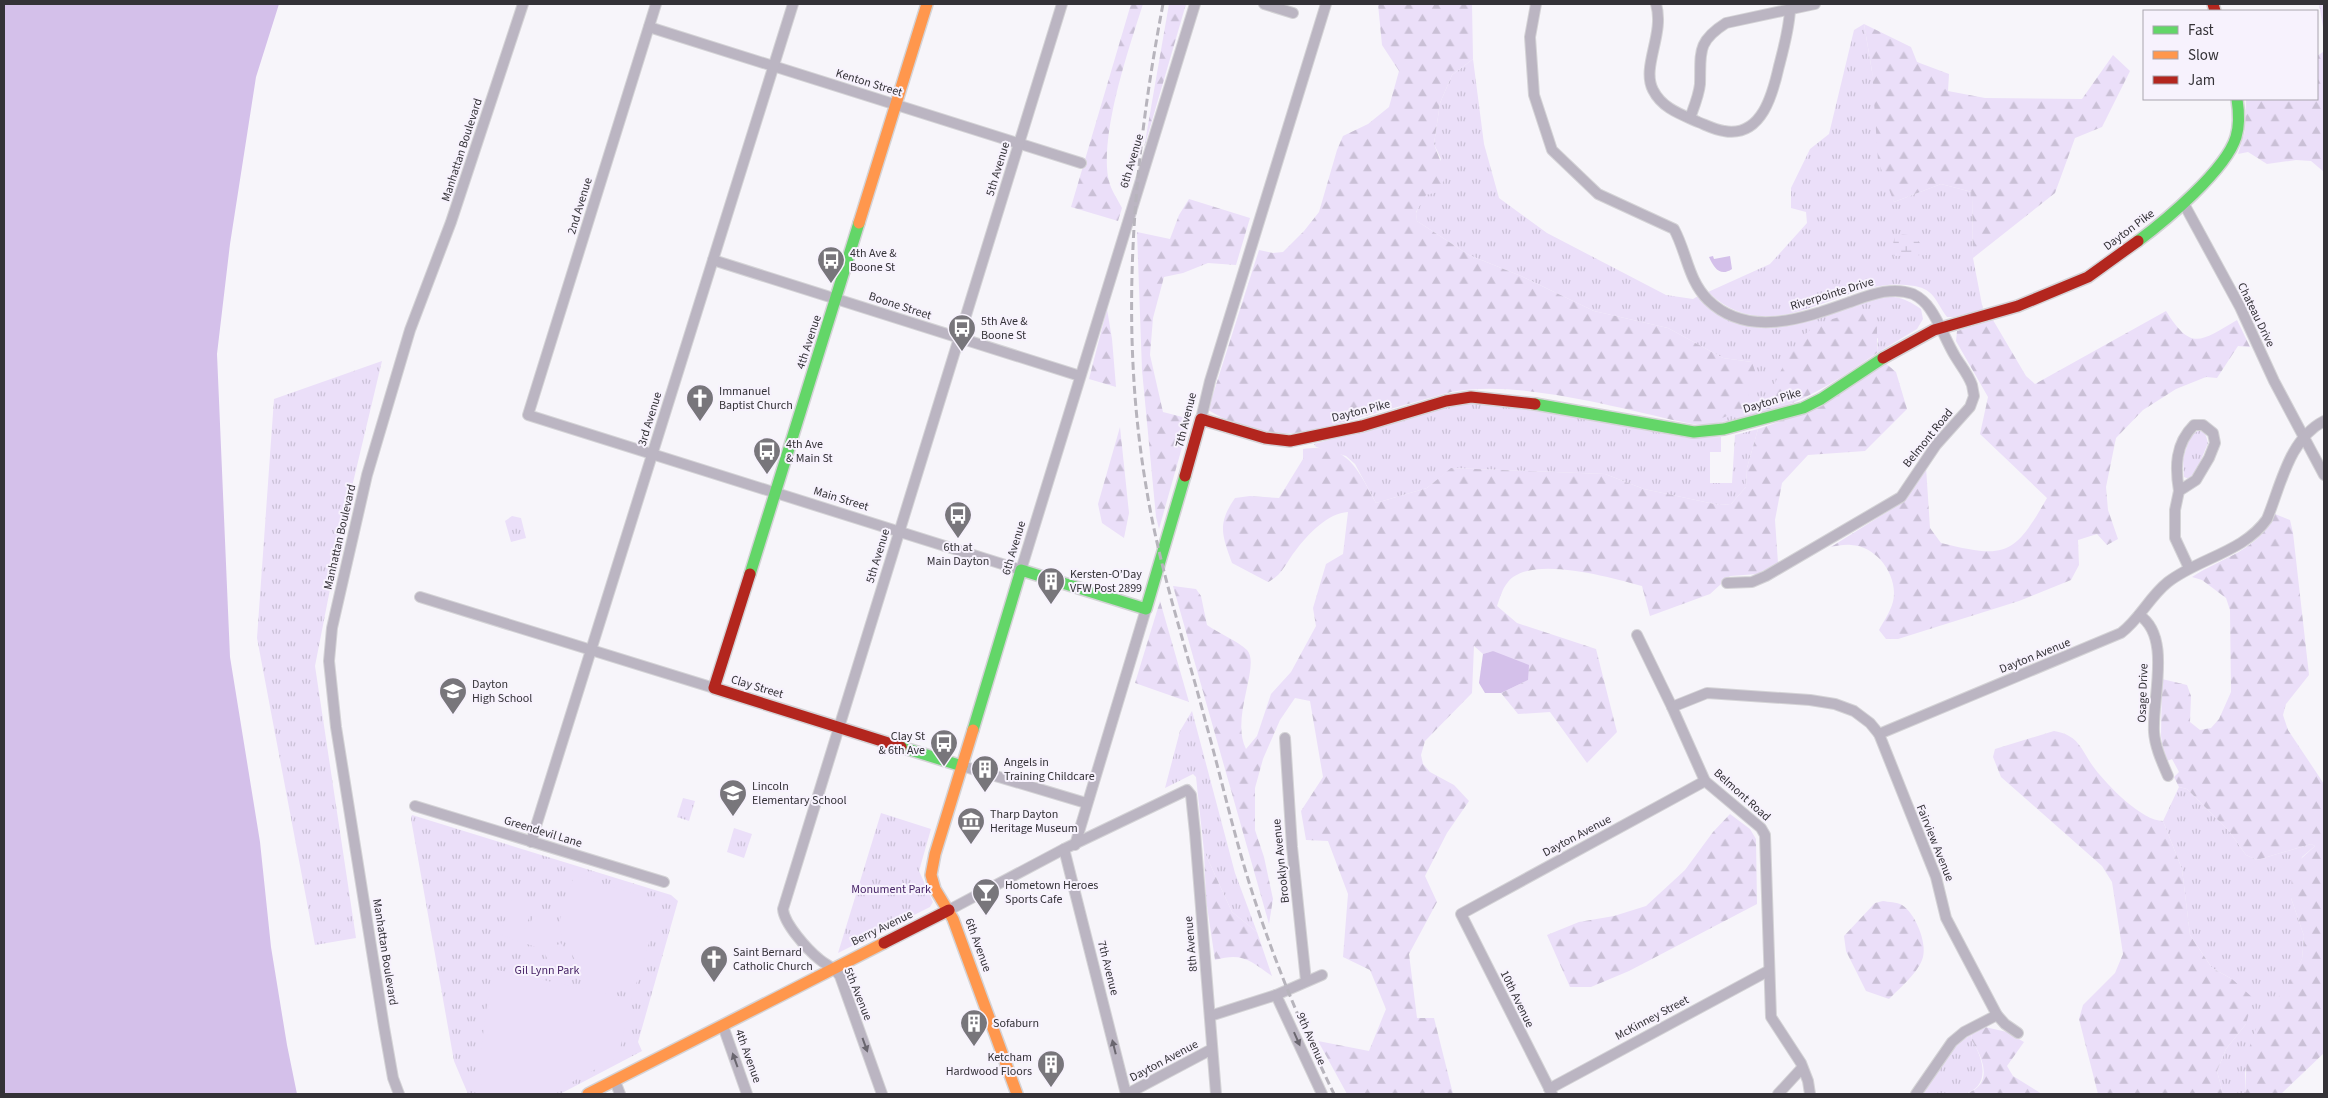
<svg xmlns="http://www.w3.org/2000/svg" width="2328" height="1098" font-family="'Source Sans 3',sans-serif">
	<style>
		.grass { fill: url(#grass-tufts) }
		.forest { fill: url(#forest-firs) }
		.wetland { fill: url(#wetland-marsh) }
		.garden { fill: #ebdff9 }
		.water { fill: #d4c0ea }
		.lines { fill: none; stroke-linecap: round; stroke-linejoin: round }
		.street-casing { stroke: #d4d3d6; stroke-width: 12 }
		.fast-casing { stroke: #d4d3d6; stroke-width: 14 }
		.slow-casing { stroke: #d4d3d6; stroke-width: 14 }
		.jam-casing { stroke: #d4d3d6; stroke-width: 14 }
		.street { stroke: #bbb5c2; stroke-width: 10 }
		.fast { stroke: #63d668; stroke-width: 11 }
		.slow { stroke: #ff974d; stroke-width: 11 }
		.jam { stroke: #b3261e; stroke-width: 11 }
		.rail { stroke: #b7b4bc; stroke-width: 3; stroke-dasharray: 8 4; stroke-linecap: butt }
		.oneway { fill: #6a666f }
		.labels { text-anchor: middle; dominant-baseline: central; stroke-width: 4; stroke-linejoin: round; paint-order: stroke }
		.street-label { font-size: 12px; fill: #343237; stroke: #f7f2fd }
		.poi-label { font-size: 12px; fill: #343237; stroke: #f7f2fd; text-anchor: start }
		.park-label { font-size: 12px; fill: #472467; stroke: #f7f2fd }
	</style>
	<defs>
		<pattern id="grass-tufts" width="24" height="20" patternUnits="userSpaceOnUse" patternTransform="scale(1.25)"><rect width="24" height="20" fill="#ebdff9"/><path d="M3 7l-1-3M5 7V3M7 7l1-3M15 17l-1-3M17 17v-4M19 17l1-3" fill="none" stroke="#cac0d6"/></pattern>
		<pattern id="forest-firs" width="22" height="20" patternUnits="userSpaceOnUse" patternTransform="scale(1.25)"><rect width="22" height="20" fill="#ebdff9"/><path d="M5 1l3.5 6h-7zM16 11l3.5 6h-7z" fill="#cac0d6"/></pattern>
		<pattern id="wetland-marsh" width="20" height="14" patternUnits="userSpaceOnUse" patternTransform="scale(1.25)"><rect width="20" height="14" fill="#ebdff9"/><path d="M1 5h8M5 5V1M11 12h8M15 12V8" fill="none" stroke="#cac0d6"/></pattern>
	</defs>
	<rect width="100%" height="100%" fill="#f7f5fa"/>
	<g class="grass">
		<path d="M1864 24 1894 202 1941 184 1972 192 1973 258 1983 310 1953 317H1947C1941 310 1936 297 1929 292 1923 287 1915 286 1907 285 1840 277 1774 354 1708 292L1770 264 1807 223 1806 212 1791 208V188L1810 149 1829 134 1854 30Z"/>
		<path d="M1473 59 1484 144 1499 198 1547 233 1666 295 1693 299 1698 296C1747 345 1788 328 1846 308 1860 302 1878 295 1894 297 1904 298 1912 303 1921 309L1923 319 1917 329 1877 353 1878 338 1764 414 1706 425 1752 362 1723 358 1668 328 1594 311 1521 276 1469 255 1417 221 1416 213 1441 159 1434 144 1440 103 1452 75Z"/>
		<path d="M382 361 341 533 315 666 356 938 315 945 257 638 274 399Z"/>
		<path d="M1466 402 1552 413 1688 438 1721 437V452H1710V483H1732L1735 435 1758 429 1747 468 1746 487 1731 504 1719 505 1644 489 1605 474 1452 468 1427 488 1376 503 1355 464 1346 456 1316 447 1314 444Z"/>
		<path d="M2199 430 2205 433 2208 443 2195 474 2189 479 2184 477 2183 459 2190 436Z"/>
		<path d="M512 516 521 518 526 538 511 542 505 521Z"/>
		<path d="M1192 711 1235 873 1257 932 1232 912 1204 851 1196 777 1193 774 1165 788 1180 731Z"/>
		<path d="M2179 787 2187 789 2229 831 2246 855 2257 860 2311 844 2315 846 2302 857 2291 898 2304 936 2302 959 2245 1072V1094H2223L2217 1071 2226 1049 2246 1024 2232 979 2212 968 2190 935 2182 869 2163 821Z"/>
		<path d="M683 798 695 801 689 821 677 817Z"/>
		<path d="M881 813 931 829 919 871 933 902 930 907 838 953Z"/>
		<path d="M412 815 671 895 678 901 638 1042 642 1051 560 1094H468L454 1061 411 819Z"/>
		<path d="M734 828 752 834 744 858 727 852Z"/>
		<path d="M1972 1034 1971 1039C1984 1058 1992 1089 1962 1094 1950 1096 1935 1094 1923 1094L1956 1044Z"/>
	</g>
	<g class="forest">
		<path d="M1131 4H1143C1129 48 1099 135 1109 181 1111 190 1118 200 1122 208L1118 221 1071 207Z"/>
		<path d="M1169 4H1186L1144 148Z"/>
		<path d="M1378 4H1472L1473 59 1452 75 1440 103 1434 144 1446 176 1438 192 1426 195 1416 212 1417 221 1469 255 1521 276 1594 311 1668 328 1723 358 1752 362 1756 374 1743 409 1706 425 1692 424C1621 409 1522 379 1451 392L1308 432 1283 434 1259 430 1228 421 1208 410 1259 250 1273 253 1283 252 1304 231 1319 212 1337 150 1343 136 1368 124 1389 107 1399 71 1382 45Z"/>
		<path d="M2319 4H2324V172L2311 161 2296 160 2267 164 2248 152 2238 154 2245 131 2246 99H2317V56L2323 52 2324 33Z"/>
		<path d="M1864 24 1911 47 1917 62 1949 74 1948 91 1985 98 2082 99 2113 55 2130 71 2102 127 2075 138 2055 193 1973 258 1972 192 1941 184 1894 202 1878 161 1872 71Z"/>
		<path d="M1189 199 1250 218 1236 265 1208 263 1183 273 1164 277 1153 318 1150 355 1163 412 1190 419 1159 529 1156 517 1142 370 1137 232 1170 239 1179 215Z"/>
		<path d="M1107 309 1112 339 1116 387 1089 379Z"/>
		<path d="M1872 311 1877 321V353C1836 381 1811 398 1764 414 1769 390 1796 334 1819 324 1835 317 1855 313 1872 311Z"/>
		<path d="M2166 311C2191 351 2200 342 2237 320L2250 347 2238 346 2217 378 2206 377 2176 389 2143 410 2116 438 2106 487 2108 510 2118 539 2107 545 2097 534 2078 540 2079 565 2071 580 2019 601 1898 639H1886L1879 630C1883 622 1889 614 1892 605 1901 579 1878 546 1851 545 1845 544 1837 546 1831 547L1898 505 1908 496 1926 467 1930 528 1941 543C2006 559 2014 556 2047 498L1980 434 1988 397 1956 341 1957 331 1993 320 2026 376 2035 384Z"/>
		<path d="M1884 362 1896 372 1907 409 1865 451 1808 455 1782 483 1775 520 1778 563 1757 574 1730 576 1710 594 1650 616 1642 586C1612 578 1530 554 1508 582 1502 589 1500 598 1497 606L1517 623 1596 649 1617 732 1587 763 1550 712 1518 714 1501 693 1528 680 1493 651 1483 654 1474 646 1472 693 1425 741 1421 755 1423 764 1430 772 1454 785 1469 801 1447 833 1425 876 1437 902 1409 954 1417 1018H1434L1453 1094H1347L1318 1041 1369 1051 1386 1009 1370 970 1343 957 1348 894 1328 841 1306 840 1301 811 1323 777 1310 701 1295 698 1280 720 1263 759 1255 788V830L1264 857 1273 899 1269 924 1173 586 1196 589 1201 596 1207 625C1218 633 1238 641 1247 650 1261 665 1230 718 1246 749L1257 736 1271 694 1291 672 1316 626 1313 608 1326 564 1343 554 1348 512C1328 513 1308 534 1296 550 1286 562 1283 575 1268 582L1232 563C1222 535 1217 524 1235 498L1250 496 1279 498 1303 459V449C1348 442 1358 470 1376 503L1427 488 1451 468 1605 474 1644 489 1719 505 1731 504 1746 487 1747 468 1758 429 1806 412Z"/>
		<path d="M1120 427 1129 513 1124 538 1102 523 1098 504Z"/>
		<path d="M2275 514 2290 520 2293 533 2309 675 2286 704 2283 715 2288 730 2324 784V1053L2281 1094H2245L2247 1054 2257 1026 2286 987 2302 959 2304 936 2291 898 2292 867 2315 846 2311 844 2257 860 2246 855 2229 831 2187 789 2179 787 2174 777 2179 772 2172 759 2167 761 2163 749 2161 736 2162 679 2187 685 2191 696 2190 722 2200 730 2211 728 2219 719 2231 692 2230 610 2226 598 2202 580 2192 577C2224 556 2257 552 2275 514Z"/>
		<path d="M1160 601 1189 702 1135 683Z"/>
		<path d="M2054 731C2059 732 2064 733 2069 736 2081 742 2086 758 2095 769 2108 786 2142 821 2163 821L2182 869 2190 935 2212 968 2232 979 2253 998 2246 1024 2226 1049 2217 1071 2223 1094H2098L2079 1019 2083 1005 2115 973 2123 954 2112 882 2102 866 2001 777 1993 757 1995 749Z"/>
		<path d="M1730 814 1750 829 1756 839 1757 904 1629 971 1591 987H1570L1547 935 1579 922 1614 916 1646 906 1685 870 1713 832Z"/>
		<path d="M1204 851 1232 912 1257 932 1272 976C1250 961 1243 952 1215 960L1206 899Z"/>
		<path d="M1883 901C1888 902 1897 902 1902 905 1915 913 1927 942 1923 957 1919 972 1900 988 1889 999L1866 991 1846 951 1844 936 1875 903Z"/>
		<path d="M1985 1027 2007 1032 2024 1042 2007 1066 2013 1076 2042 1094H1963C1966 1093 1971 1092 1974 1090 1993 1078 1980 1053 1971 1039L1972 1034Z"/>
	</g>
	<path class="wetland" d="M1903 234C1917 236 1921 243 1927 255L1894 256 1892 247 1895 237Z"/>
	<g class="garden">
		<path d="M574 875 662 902 633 994C622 991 609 988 599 983 578 971 567 947 558 926Z"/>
		<path d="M512 900 533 907 520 942 500 934Z"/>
		<path d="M536 907 557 914 545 950 524 943Z"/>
		<path d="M561 943 574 967 556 976 544 952Z"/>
		<path d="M492 969 632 999 618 1057 550 1094H482L479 1064Z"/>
	</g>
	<g class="water">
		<path d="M4 4H279L256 77 230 244 217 354 230 657 260 842 271 947 287 1045 297 1094H4Z"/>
		<path d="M1713 256 1714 259 1730 256 1732 269C1720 277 1714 268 1709 257Z"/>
		<path d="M1493 651 1529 665 1528 680 1501 693H1485L1479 683 1483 654Z"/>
	</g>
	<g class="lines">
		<g class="street-casing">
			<g id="street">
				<path d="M656 4 528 415 1021 570 1195 4"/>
				<path d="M1264 4 1293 13"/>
				<path d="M1536 4 1530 37 1534 95 1552 150 1598 194 1674 229C1687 253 1688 280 1708 300 1748 339 1805 318 1850 302 1870 295 1892 286 1913 294 1919 297 1926 303 1930 309 1940 323 1946 341 1955 356 1961 366 1968 374 1972 385L1974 396 1970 407 1936 445 1901 497 1766 576 1752 582 1727 583"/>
				<path d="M1656 4C1665 34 1641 67 1653 90 1662 108 1680 114 1698 122 1706 125 1715 130 1724 131 1762 138 1773 93 1779 66 1784 47 1789 29 1790 10"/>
				<path d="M649 27 1081 163"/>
				<path d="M1690 118C1694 107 1699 95 1700 84 1701 53 1696 42 1726 23L1815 4"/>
				<path d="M2184 204 2240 307 2274 381 2324 475"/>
				<path d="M713 260 1080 376"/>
				<path d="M1201 419 1210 381 1326 4"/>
				<path d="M2179 491C2175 467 2175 444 2194 425H2203L2213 433 2215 443 2209 458 2196 480 2179 491 2175 510V538L2189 568"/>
				<path d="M420 597 714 688"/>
				<path d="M2139 615C2172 636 2152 698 2154 732 2155 747 2162 762 2168 776"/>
				<path d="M1637 635 1672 707 1705 781 1761 828 1765 835 1771 1017 1801 1063 1808 1081 1810 1094"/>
				<path d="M1672 707 1707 693 1810 700 1835 704 1854 711 1870 723 1879 734 1936 877 1946 918 1997 1015 2005 1024 2018 1033"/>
				<path d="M1879 734 2121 633C2140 619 2149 597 2168 582 2199 558 2244 552 2267 519 2281 485 2289 439 2324 421"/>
				<path d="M1285 738 1292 847 1306 981"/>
				<path d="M962 766 1086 803"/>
				<path d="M415 806 664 882"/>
				<path d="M531 842 793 4"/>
				<path d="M1075 845 1146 609"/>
				<path d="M1064 849 1126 1094"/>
				<path d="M949 910 1064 849 1187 790 1191 795 1195 833 1216 1094"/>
				<path d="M1276 995 1322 1094"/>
				<path d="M1210 1016 1276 995 1322 975"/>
				<path d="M723 1026 747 1094"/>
				<path d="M615 1081 620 1094"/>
				<path d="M1549 1089 1768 971"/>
				<path d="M399 1094 393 1078 384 1027 336 727 329 661 332 628 367 475 410 330 451 222 523 4"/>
				<path d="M882 1094 840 976C834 967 827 966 819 959 808 950 784 924 783 909L1062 4"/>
				<path d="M1127 1094 1212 1049"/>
				<path d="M1552 1094 1461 914 1705 781"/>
				<path d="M1778 1094 1802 1068"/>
				<path d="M1916 1094 1952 1042 1964 1032 1997 1015"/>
			</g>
		</g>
		<g class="fast-casing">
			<g id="fast">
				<path d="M2138 241C2165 221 2226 170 2236 137 2240 124 2239 112 2237 99"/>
				<path d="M1535 404 1694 432 1724 429 1803 408 1821 399 1883 358"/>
				<path d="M750 574 859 223"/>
				<path d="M973 730 1021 570 1146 609 1185 476"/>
				<path d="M901 747 962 766"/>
			</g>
		</g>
		<g class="slow-casing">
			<g id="slow">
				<path d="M859 223 927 4"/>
				<path d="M973 730 935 854 931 875 935 889 953 919 1017 1094"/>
				<path d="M588 1094 884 943"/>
			</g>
		</g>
		<g class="jam-casing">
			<g id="jam">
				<path d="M2213 4 2215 11"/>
				<path d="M1883 358 1934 330 2018 306 2088 277 2138 241"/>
				<path d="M1185 476 1201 419 1265 438 1290 441 1362 426 1446 401 1471 397 1535 404"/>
				<path d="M750 574 714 688 901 747"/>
				<path d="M884 943 949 910"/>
			</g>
		</g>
		<use href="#street" class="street"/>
		<use href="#fast" class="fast"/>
		<use href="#slow" class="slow"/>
		<use href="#jam" class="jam"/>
		<path class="rail" d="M1163 4C1133 162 1119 326 1146 486 1159 568 1186 647 1207 727 1220 774 1231 822 1245 869 1268 946 1299 1022 1334 1094"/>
	</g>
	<defs><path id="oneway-solid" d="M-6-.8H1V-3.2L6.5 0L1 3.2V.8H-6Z" transform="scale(1.25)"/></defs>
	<g class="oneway">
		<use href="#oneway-solid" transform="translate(1297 1039) rotate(66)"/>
		<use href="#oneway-solid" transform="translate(865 1045) rotate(70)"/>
		<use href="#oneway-solid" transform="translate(1114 1047) rotate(-104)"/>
		<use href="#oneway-solid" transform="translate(735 1060) rotate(-110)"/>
	</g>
	<defs>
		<g id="bus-pin" transform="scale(1.4375)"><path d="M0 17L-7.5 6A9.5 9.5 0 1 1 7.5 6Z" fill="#78767b" stroke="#f7f2fd"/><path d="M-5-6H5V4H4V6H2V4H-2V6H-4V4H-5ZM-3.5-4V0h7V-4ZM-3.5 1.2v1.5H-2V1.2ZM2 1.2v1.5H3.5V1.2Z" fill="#fff"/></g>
		<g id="church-pin" transform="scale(1.4375)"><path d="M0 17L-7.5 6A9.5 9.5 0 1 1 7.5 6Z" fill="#78767b" stroke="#f7f2fd"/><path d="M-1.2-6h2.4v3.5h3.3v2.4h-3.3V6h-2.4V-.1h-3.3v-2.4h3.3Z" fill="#fff"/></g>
		<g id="building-pin" transform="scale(1.4375)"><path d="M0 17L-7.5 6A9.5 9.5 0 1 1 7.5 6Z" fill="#78767b" stroke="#f7f2fd"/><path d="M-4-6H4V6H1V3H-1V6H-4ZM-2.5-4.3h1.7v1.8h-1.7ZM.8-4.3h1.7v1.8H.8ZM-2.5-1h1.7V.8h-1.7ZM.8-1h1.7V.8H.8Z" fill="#fff"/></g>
		<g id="school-pin" transform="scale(1.4375)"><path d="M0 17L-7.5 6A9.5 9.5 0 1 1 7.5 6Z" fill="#78767b" stroke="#f7f2fd"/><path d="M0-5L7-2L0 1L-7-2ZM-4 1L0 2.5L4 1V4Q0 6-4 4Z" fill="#fff"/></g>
		<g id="museum-pin" transform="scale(1.4375)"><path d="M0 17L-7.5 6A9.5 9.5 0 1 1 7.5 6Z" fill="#78767b" stroke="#f7f2fd"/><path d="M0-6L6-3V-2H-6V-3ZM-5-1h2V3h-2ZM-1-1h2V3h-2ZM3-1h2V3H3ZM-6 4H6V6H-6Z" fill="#fff"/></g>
		<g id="bar-pin" transform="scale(1.4375)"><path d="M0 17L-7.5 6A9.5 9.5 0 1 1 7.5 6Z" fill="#78767b" stroke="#f7f2fd"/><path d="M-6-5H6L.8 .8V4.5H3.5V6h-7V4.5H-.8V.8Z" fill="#fff"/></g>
	</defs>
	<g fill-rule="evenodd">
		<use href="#bus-pin" x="831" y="260"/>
		<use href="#bus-pin" x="962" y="328"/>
		<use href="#church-pin" x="700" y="398"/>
		<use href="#bus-pin" x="767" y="451"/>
		<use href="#bus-pin" x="958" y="515"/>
		<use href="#building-pin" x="1051" y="581"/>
		<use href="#school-pin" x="453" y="691"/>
		<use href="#bus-pin" x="944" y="743"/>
		<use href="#building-pin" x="985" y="769"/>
		<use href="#school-pin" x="733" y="793"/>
		<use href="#museum-pin" x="971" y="821"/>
		<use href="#bar-pin" x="986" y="892"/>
		<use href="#church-pin" x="714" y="959"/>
		<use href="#building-pin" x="974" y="1023"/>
		<use href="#building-pin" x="1051" y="1064"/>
	</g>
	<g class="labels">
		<g class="street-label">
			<text transform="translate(869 83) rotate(17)">Kenton Street</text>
			<text transform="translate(462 150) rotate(-72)">Manhattan Boulevard</text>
			<text transform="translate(1132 161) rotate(-73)">6th Avenue</text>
			<text transform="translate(998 169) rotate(-73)">5th Avenue</text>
			<text transform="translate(580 206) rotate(-73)">2nd Avenue</text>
			<text transform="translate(2129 230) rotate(-37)">Dayton Pike</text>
			<text transform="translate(1832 294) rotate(-17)">Riverpointe Drive</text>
			<text transform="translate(900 306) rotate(18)">Boone Street</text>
			<text transform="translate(2256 315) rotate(64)">Chateau Drive</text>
			<text transform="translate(809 342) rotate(-72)">4th Avenue</text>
			<text transform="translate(1772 401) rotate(-17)">Dayton Pike</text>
			<text transform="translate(1361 411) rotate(-14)">Dayton Pike</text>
			<text transform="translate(650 419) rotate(-73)">3rd Avenue</text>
			<text transform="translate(1186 420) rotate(-76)">7th Avenue</text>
			<text transform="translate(1928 438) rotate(-51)">Belmont Road</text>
			<text transform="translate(841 499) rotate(17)">Main Street</text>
			<text transform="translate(340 537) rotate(-77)">Manhattan Boulevard</text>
			<text transform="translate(1014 548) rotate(-73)">6th Avenue</text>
			<text transform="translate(878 556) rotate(-73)">5th Avenue</text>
			<text transform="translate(2035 656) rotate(-22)">Dayton Avenue</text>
			<text transform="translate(757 687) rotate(17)">Clay Street</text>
			<text transform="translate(2143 693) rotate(-88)">Osage Drive</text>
			<text transform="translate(1742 795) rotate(42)">Belmont Road</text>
			<text transform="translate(543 832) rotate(17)">Greendevil Lane</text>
			<text transform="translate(1577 836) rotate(-28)">Dayton Avenue</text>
			<text transform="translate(1935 843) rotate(68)">Fairview Avenue</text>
			<text transform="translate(1281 861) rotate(-96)">Brooklyn Avenue</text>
			<text transform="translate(882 928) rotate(-26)">Berry Avenue</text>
			<text transform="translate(1191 944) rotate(-95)">8th Avenue</text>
			<text transform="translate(978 945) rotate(70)">6th Avenue</text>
			<text transform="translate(385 952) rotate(81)">Manhattan Boulevard</text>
			<text transform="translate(1108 968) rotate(76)">7th Avenue</text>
			<text transform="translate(858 994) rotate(68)">5th Avenue</text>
			<text transform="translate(1517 999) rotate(64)">10th Avenue</text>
			<text transform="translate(1652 1018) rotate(-28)">McKinney Street</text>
			<text transform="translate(1311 1039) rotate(66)">9th Avenue</text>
			<text transform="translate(748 1056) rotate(70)">4th Avenue</text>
			<text transform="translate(1164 1061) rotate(-28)">Dayton Avenue</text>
		</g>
		<g class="poi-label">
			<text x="850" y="253">4th Ave &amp;<tspan x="850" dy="14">Boone St</tspan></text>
			<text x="981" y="321">5th Ave &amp;<tspan x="981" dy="14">Boone St</tspan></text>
			<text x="719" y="391">Immanuel<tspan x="719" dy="14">Baptist Church</tspan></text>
			<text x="786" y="444">4th Ave<tspan x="786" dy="14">&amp; Main St</tspan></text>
			<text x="958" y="547" text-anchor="middle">6th at<tspan x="958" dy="14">Main Dayton</tspan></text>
			<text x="1070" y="574">Kersten-O’Day<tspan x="1070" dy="14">VFW Post 2899</tspan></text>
			<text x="472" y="684">Dayton<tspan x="472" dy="14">High School</tspan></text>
			<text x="925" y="736" text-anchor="end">Clay St<tspan x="925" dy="14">&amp; 6th Ave</tspan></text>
			<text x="1004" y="762">Angels in<tspan x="1004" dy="14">Training Childcare</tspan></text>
			<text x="752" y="786">Lincoln<tspan x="752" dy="14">Elementary School</tspan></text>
			<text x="990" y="814">Tharp Dayton<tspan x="990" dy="14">Heritage Museum</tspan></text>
			<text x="1005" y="885">Hometown Heroes<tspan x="1005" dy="14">Sports Cafe</tspan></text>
			<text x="733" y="952">Saint Bernard<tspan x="733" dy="14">Catholic Church</tspan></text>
			<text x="993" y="1023">Sofaburn</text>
			<text x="1032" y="1057" text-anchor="end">Ketcham<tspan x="1032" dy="14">Hardwood Floors</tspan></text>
		</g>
		<g class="park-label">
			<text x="891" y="889">Monument Park</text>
			<text x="547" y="970">Gil Lynn Park</text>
		</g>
	</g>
	<rect width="2328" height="1098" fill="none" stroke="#343237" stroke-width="10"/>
	<rect x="2143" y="10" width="175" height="90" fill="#f7f2fd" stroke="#a9a5ae"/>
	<rect x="2153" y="26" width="25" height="8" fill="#63d668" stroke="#a9a5ae"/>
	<text x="2188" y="35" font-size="15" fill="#343237">Fast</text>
	<rect x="2153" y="51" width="25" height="8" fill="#ff974d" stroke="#a9a5ae"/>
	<text x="2188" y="60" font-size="15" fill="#343237">Slow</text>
	<rect x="2153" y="76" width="25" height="8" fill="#b3261e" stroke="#a9a5ae"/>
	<text x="2188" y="85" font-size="15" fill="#343237">Jam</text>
</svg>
